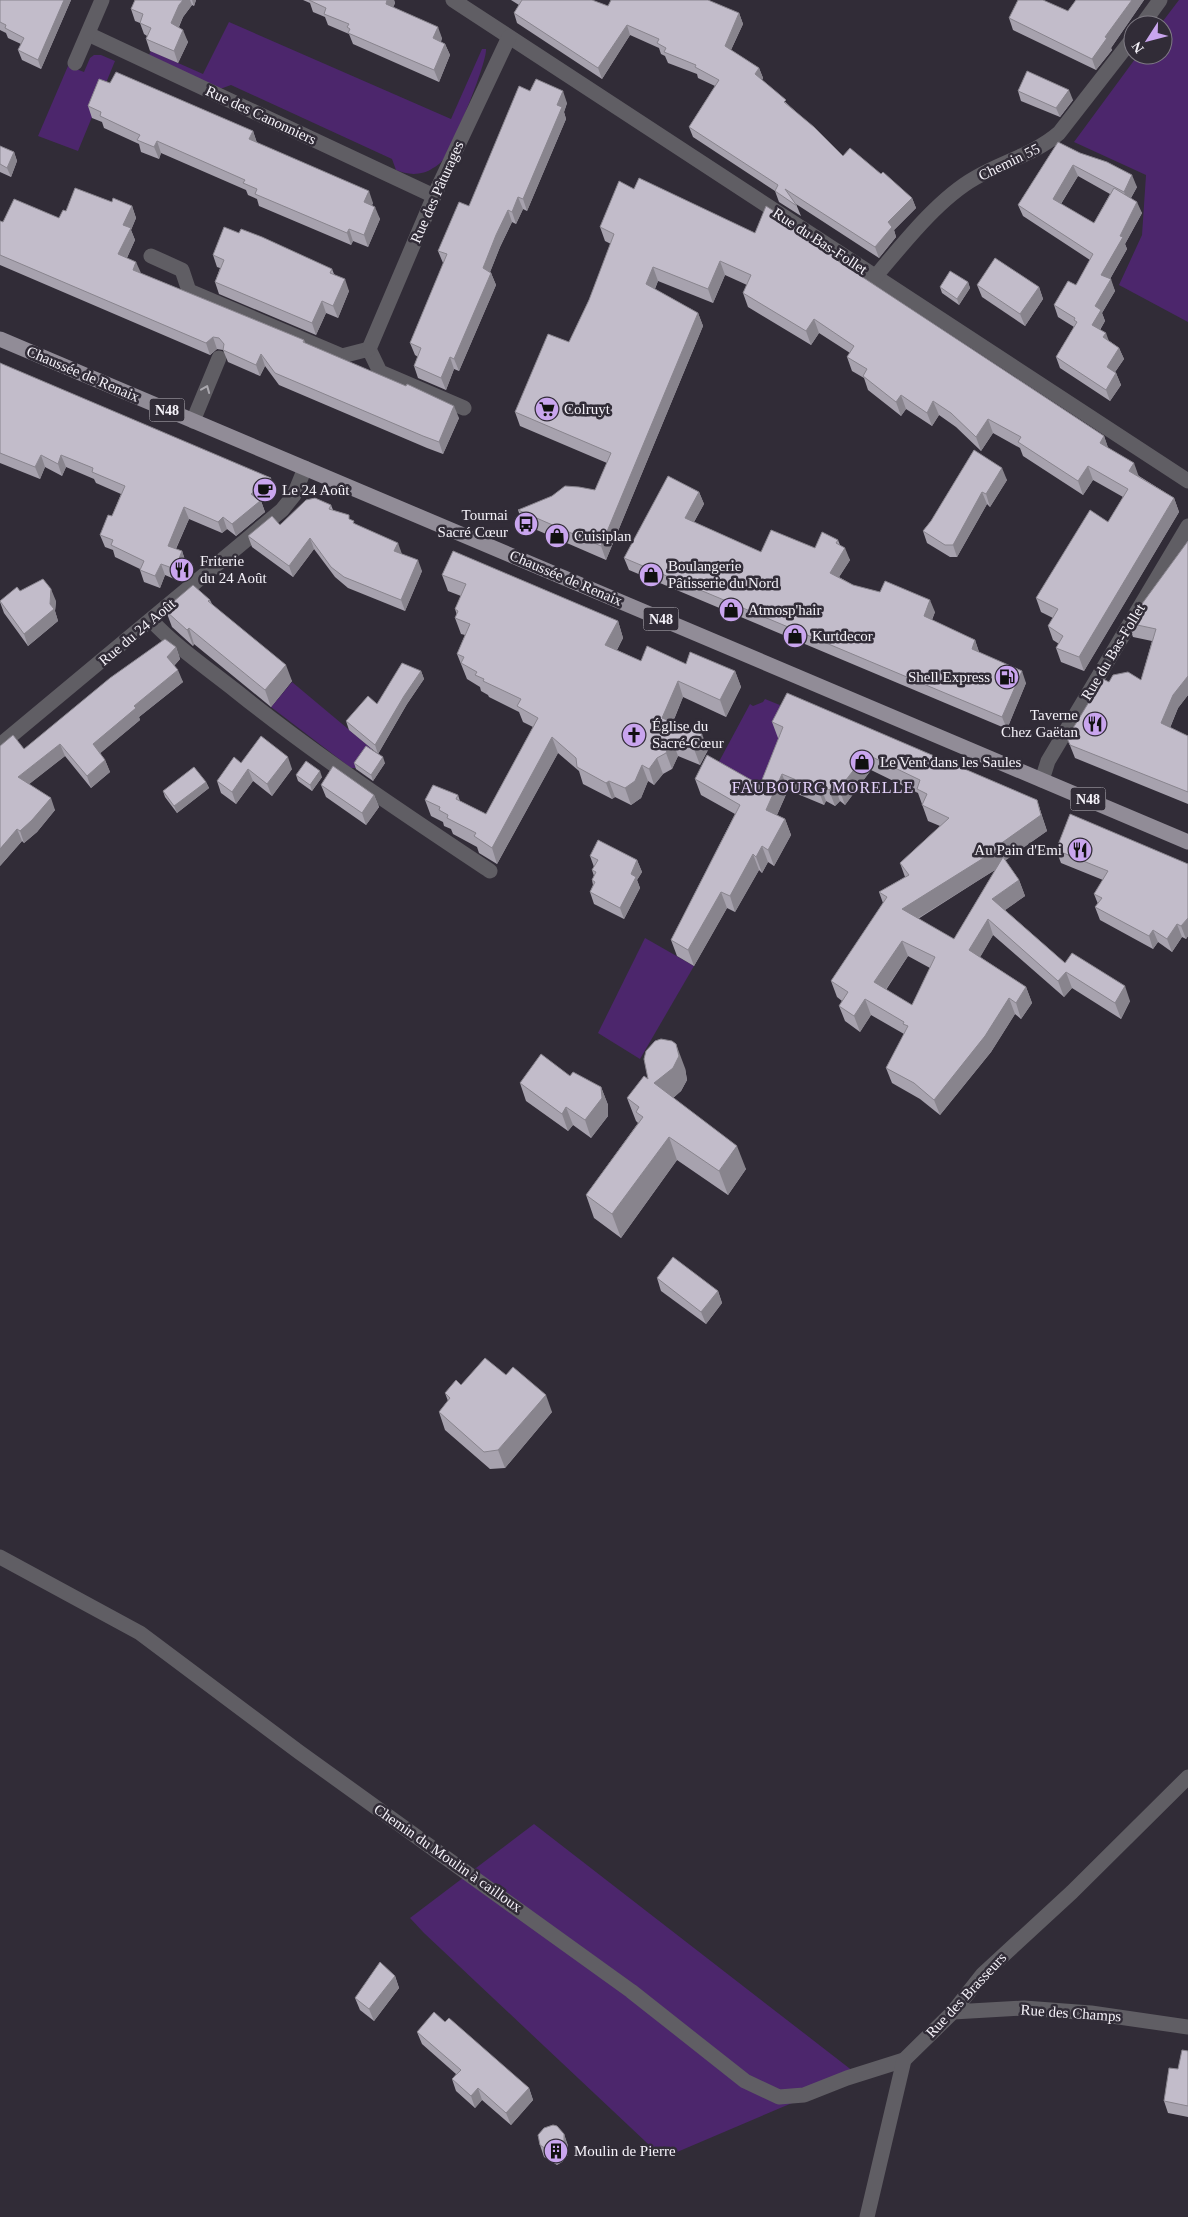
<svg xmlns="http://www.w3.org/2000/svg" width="1188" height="2217" font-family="'Times New Roman',serif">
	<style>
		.green { fill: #4c266c }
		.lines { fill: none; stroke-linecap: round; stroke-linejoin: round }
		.minor { stroke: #605e64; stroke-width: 15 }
		.primary { stroke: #918c97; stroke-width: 15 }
		.wall { fill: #a7a2ae; fill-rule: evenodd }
		.shaded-wall { fill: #88848d }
		.building { fill: #c2bcca; stroke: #88848d; fill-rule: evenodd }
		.oneway { stroke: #aaa8ae }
		.labels { text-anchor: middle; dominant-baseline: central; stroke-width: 5; stroke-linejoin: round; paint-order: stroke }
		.shield { fill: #312c37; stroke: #bab6be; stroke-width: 1 }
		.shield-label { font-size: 14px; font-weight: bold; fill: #f4f1f8 }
		.street-label { font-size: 15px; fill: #f4f1f8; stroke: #312c37 }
		.poi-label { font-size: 15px; fill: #f4f1f8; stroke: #312c37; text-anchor: start }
		.neighbourhood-label { font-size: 16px; letter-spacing: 1px; fill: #e7d4fe; stroke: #312c37 }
	</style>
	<rect width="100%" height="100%" fill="#312c37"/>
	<g class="green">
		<path d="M1179 0H1188V322L1119 285 1142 235 1146 175 1074 142 1138 55H1163V25H1160Z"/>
		<path d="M229 22 451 119 482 49H486C487 63 454 143 444 158 442 162 437 166 433 168 422 176 407 175 396 170L392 159 231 85 220 89 149 55 151 51 203 74Z"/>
		<path d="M94 55H101L115 61 78 151 38 136 68 66 84 72 90 58Z"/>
		<path d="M292 682 372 749 357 768H351L271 707Z"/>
		<path d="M765 699 792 710 789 743 766 801 714 771 750 704 753 706 763 702Z"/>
		<path d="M645 938 694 966 640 1059 598 1033Z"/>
		<path d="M534 1824 858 2075 663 2158 424 1933 410 1918Z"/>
	</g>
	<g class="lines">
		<g class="minor">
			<path d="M453 0 1188 481"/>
			<path d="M1142 25 1160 0"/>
			<path d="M88 34 434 196"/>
			<path d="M75 63 102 0"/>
			<path d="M151 256 182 270 189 291 342 356 369 349 380 372 464 408"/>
			<path d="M875 277C903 244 938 199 975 178 1002 162 1035 154 1059 133L1133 38"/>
			<path d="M369 349 434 196 509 37"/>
			<path d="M193 421 219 358"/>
			<path d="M151 620C176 647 207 668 236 691 317 756 403 813 490 871"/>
			<path d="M0 745 282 510 294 495 305 468"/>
			<path d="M1042 780 1048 761 1188 526"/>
			<path d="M0 1557 140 1633 299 1752 631 1991 745 2081 779 2097 804 2095 847 2078 904 2060"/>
			<path d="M953 2012 1024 2008 1091 2013 1188 2027"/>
			<path d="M867 2217 904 2060 953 2012 983 1974 1072 1892 1188 1777"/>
		</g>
		<path class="primary" d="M0 339 1188 842"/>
	</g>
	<g class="wall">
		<path d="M0 0H71L41 69 22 60 18 50 21 44 8 38 6 33 0 30Z"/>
		<path d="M135 0H196L194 6 192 5 183 17 179 27 188 42 178 63 150 51 146 39 147 36 144 34 140 23 135 21 131 9Z"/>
		<path d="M303 0H394L395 3 393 7 442 38 441 42 445 44 450 55 439 82 353 44 349 34 328 25 325 17 313 12 310 3Z"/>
		<path d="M511 0H592L608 6 739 13 743 24 731 50 759 68 763 78 762 80 843 156 881 174 912 198 916 208 894 230 896 237 879 258 796 204 801 216 779 202 775 191 693 137 689 127 715 86 698 78 697 74 668 63 665 56 661 54 659 48 630 35 602 79 517 23 514 13 519 5Z"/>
		<path d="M1076 0H1144L1111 48 1112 50 1096 70 1013 30 1009 18 1068 11Z"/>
		<path d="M110 83 253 131 257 143 373 203 372 205 380 219 368 247 353 241 351 245 259 206 257 199 248 195 246 190 161 153 159 159 141 152 139 144 104 128 102 122 92 118 88 106Z"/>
		<path d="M530 91 567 103 564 112 566 119 527 211 523 209 516 224 512 222 500 247 490 272 491 273 496 285 459 371 454 369 446 390 418 378 414 366 418 357 415 355 410 343 443 264V263L438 251 469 206Z"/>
		<path d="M1018 91 1073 100 1060 117 1021 101Z"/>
		<path d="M1058 142 1137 187 1131 198 1142 213 1125 244 1127 249 1110 279 1115 291 1102 313 1105 321 1100 330 1108 340 1119 348 1124 359 1115 372 1116 373 1121 385 1110 401 1060 368 1056 357 1074 327 1058 317 1054 305 1076 285 1090 260 1023 216 1018 205ZM1078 176 1110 194 1094 223 1061 204Z"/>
		<path d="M0 146 14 152 17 161 11 177 0 172Z"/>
		<path d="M634 189 755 233 838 261 1104 436 1108 448 1139 476 1174 498 1179 512 1084 671 1061 662 1056 648 1059 644 1053 640 1048 626 1053 618 1041 612 1036 598 1108 522 1123 497 1093 480 1083 495 1023 456 1020 448 993 433 981 451 956 427 939 415 932 426 906 409 901 416 868 390 864 378 852 371 847 357 850 353 819 333 811 345 748 307 743 293 747 285 725 275 713 303 658 281 655 289 698 313 703 326 606 560 523 524 518 510 595 490 607 463 520 426 515 412 569 342 589 300 611 244 605 241 600 227Z"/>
		<path d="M112 202 132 206 136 218 131 230 135 240 127 258 140 273 304 340 305 343 459 418 443 454 427 448 279 385 265 366 260 376 228 362 223 350 217 349 210 355 0 265V221L3 222 59 218 66 211Z"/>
		<path d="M239 233 332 269 334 274 349 291 338 318 326 313 316 335 219 294 215 282 220 268 217 267 213 255Z"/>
		<path d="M968 282 970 288 959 305 942 293 940 287Z"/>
		<path d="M977 285 1039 287 1043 299 1025 326 982 297Z"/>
		<path d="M0 363 275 490 261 501 265 512 236 536 227 529 222 533 189 519 176 549 182 551 186 563 179 581 165 575 160 588 144 582 140 570V569L115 557 113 550 105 547 100 535 112 516 121 494 96 483 94 479 66 467 62 476 45 467 40 479 0 463Z"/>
		<path d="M974 450 1007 480 990 507 987 504 957 557H950L927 543 923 531 931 521Z"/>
		<path d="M699 492 704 504 694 522 761 552 815 548 838 540 840 545 850 560 839 577 853 585 935 612 932 620 975 640 979 652 1026 683 1007 729 629 570 624 558Z"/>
		<path d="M331 505 333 510 351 520 355 524 402 554 422 571 405 611 348 588 335 577 314 549 293 577 252 547 248 536Z"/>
		<path d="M1188 541V695L1178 708 1170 728 1188 736V804L1075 758 1067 738 1109 682 1141 680 1152 641 1133 637 1128 623Z"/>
		<path d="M442 575 618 621 623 638 617 650 641 661 686 664 735 671 741 687 726 717 683 697 673 722 708 750 700 765 678 756 672 769 663 774 654 785 648 781 641 798 631 805 615 797 612 799 583 784 579 771 558 753 497 864 479 853 477 847 453 834 451 829 444 826 443 822 431 816 425 800 458 795 460 801 486 814 533 727 523 722 519 712 489 697 488 695 481 691 480 687 467 679 457 654 465 635 461 634 455 618 457 615 455 609 461 596 448 591Z"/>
		<path d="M20 591 56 601 55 611 58 621 28 646 4 613 0 602V601Z"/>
		<path d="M210 600 212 604 292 681 271 707 194 644 193 646 172 627 166 611Z"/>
		<path d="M176 647 180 659 174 666 183 682 139 717 140 720 100 753 105 760 110 772 91 788 65 756 29 784 55 810 37 832 24 843 22 841 0 866 24 749Z"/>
		<path d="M421 671 424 679 407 704 378 754 349 730 346 721 377 704Z"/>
		<path d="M772 722 1037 800 1042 816 1047 831 1005 860 1019 880 1025 896 1005 910 1065 963 1130 1001 1121 1019 1072 988 1064 997 993 935 980 957 1026 987 1032 1003 1021 1019 1015 1014 991 1052 940 1115 920 1099 892 1083 886 1068 904 1034 871 1015 860 1032 845 1021 839 1006 842 1001 837 997 831 981 883 903 879 892 905 877 900 863 940 826 928 821 918 793 871 770 845 805 840 801 835 806 826 801 824 805 788 790 777 815 785 819 791 835 774 866 768 862 762 873 759 870 735 912 727 908 694 966 677 956 671 940 735 814 701 795 695 779 760 785 779 738H778ZM995 870 954 939 918 919 979 880ZM908 956 930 968 912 1005 886 990Z"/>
		<path d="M241 763 292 769 272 796 253 781 236 804 221 793 217 781Z"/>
		<path d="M354 763H385L373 781 356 769Z"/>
		<path d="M296 775 322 777 312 791 298 781Z"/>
		<path d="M206 782 209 788 177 813 165 797 163 791Z"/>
		<path d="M321 785 374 795 379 807 366 825 326 797Z"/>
		<path d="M1056 850 1188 864V936L1186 939 1182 937 1172 952 1158 942 1153 949 1100 920 1095 907 1098 904 1094 894 1103 880 1061 863Z"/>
		<path d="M590 856 637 860 642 872 637 880 640 888 624 919 594 904 590 892 593 885 592 880 594 876 592 870 594 867Z"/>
		<path d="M685 1068 687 1080 681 1091 673 1098 746 1169 728 1195 677 1160 621 1238 594 1218 586 1195 638 1123 636 1121 627 1098 648 1079Z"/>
		<path d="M570 1076 601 1087 608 1105V1116L591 1138 573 1125 568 1131 526 1101 520 1083Z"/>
		<path d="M657 1278 718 1291 722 1303 706 1324 661 1291Z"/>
		<path d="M506 1375 552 1412 505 1468 490 1469 445 1430 439 1412 448 1401 445 1393 461 1385Z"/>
		<path d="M395 1976 399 1988 374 2021 360 2010 355 1998Z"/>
		<path d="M445 2022 529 2088 533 2100 511 2125 482 2100 475 2108 456 2091 452 2079 456 2074 422 2044 417 2032Z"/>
		<path d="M1188 2051V2117L1168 2113 1164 2101 1178 2069Z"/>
		<path d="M564 2134 568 2146V2155L562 2162 557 2165 544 2157 540 2145Z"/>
	</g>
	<g class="shaded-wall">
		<path d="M64 0H71L41 69 38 60Z"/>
		<path d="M183 0H190L192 5 183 17 175 35 171 23 179 5Z"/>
		<path d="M192 0H196L194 6Z"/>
		<path d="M387 0H394L395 3 390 16 386 4Z"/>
		<path d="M1132 0H1144L1111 48 1112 50 1096 70 1092 59 1105 37Z"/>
		<path d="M739 13 743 24 728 56 725 46Z"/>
		<path d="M627 25 630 35 602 79 598 68Z"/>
		<path d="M438 27 442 38 437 50 433 38Z"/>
		<path d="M183 30 188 42 178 63 174 51Z"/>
		<path d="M445 44 450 55 439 82 434 70Z"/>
		<path d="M759 68 763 78 759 85 755 74Z"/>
		<path d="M1069 90 1073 100 1060 117 1056 108Z"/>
		<path d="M563 91 567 103 564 112 566 119 527 211 523 199 557 105Z"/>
		<path d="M253 131 257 143 249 139Z"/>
		<path d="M157 141 161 153 159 159 154 147Z"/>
		<path d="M14 152 17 161 11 177 7 168Z"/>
		<path d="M1073 165 1078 176 1057 210 1053 199Z"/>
		<path d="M1132 175 1137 187 1128 203 1124 192Z"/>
		<path d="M369 191 373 203 368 214 364 202Z"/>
		<path d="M518 197 523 209 516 224 512 212Z"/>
		<path d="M912 198 916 208 894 230 896 237 879 258 875 247 888 222Z"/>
		<path d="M1137 202 1142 213 1125 244 1127 249 1106 286 1101 275 1120 236Z"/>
		<path d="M132 206 136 218 131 230 135 240 123 266 118 254 123 225Z"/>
		<path d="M375 207 380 219 368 247 364 235Z"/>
		<path d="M508 210 512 222 500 247 487 280 483 268 496 235Z"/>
		<path d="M349 229 353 241 351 245 347 233Z"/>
		<path d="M720 261 725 275 713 303 708 289Z"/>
		<path d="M136 262 141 273 133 270Z"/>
		<path d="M653 267 658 281 651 298 646 284Z"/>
		<path d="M491 273 496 285 459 371 454 359Z"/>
		<path d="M345 279 349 291 338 318 333 306Z"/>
		<path d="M1111 279 1115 291 1102 313 1105 321 1096 336 1092 325 1095 306Z"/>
		<path d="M968 282 970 288 959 305 957 299Z"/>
		<path d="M1039 287 1043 299 1025 326 1020 314Z"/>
		<path d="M322 301 326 313 316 335 312 323Z"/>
		<path d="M698 313 703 326 606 560 601 546Z"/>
		<path d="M814 319 819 333 811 345 806 331Z"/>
		<path d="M1106 333 1110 344 1103 337Z"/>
		<path d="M213 337 217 349 210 355 206 343Z"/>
		<path d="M1119 348 1124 359 1111 378 1107 367Z"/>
		<path d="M261 354 265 366 260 376 256 365Z"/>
		<path d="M450 357 454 369 446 390 441 378Z"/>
		<path d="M1116 373 1121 385 1110 401 1106 390Z"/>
		<path d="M901 395 906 409 901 416 896 402Z"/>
		<path d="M933 401 939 415 932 426 927 413Z"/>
		<path d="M454 406 459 418 443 454 439 442Z"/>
		<path d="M988 419 993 433 981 451 976 437Z"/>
		<path d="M1104 436 1109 450 1100 443Z"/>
		<path d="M41 455 45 467 40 479 35 467Z"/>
		<path d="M61 455 66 467 62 476 58 464Z"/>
		<path d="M1134 463 1139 477 1129 471Z"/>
		<path d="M1088 466 1093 480 1083 495 1078 481Z"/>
		<path d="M1002 468 1007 480 990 507 986 494Z"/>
		<path d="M271 478 275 490 261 501 265 512 236 536 232 524 251 494Z"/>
		<path d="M699 492 704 504 690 529 685 518Z"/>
		<path d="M982 492 987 504 957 557 953 545Z"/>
		<path d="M1174 498 1179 512 1084 671 1079 657Z"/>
		<path d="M184 507 189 519 172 557 168 546Z"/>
		<path d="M223 517 227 529 222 533 218 522Z"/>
		<path d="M310 538 314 549 293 577 289 566Z"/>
		<path d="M398 543 402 554 394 551Z"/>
		<path d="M845 548 850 560 834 585 830 573Z"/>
		<path d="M182 551 186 563 179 581 175 569Z"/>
		<path d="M418 560 422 571 405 611 401 600Z"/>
		<path d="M161 564 165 575 160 588 155 576Z"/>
		<path d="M51 589 56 601 55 611 58 621 28 646 24 634 50 604Z"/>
		<path d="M930 600 935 612 928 628 924 616Z"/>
		<path d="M618 621 623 638 611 661 605 645Z"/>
		<path d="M189 628 194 644 193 646 187 630Z"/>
		<path d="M975 640 979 652 976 661 972 649Z"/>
		<path d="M176 647 180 659 171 669 167 657Z"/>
		<path d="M286 665 292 681 271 707 265 690Z"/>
		<path d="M178 670 183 682 139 717 140 720 97 756 93 744 134 706Z"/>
		<path d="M421 671 424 679 407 704 378 754 375 745 404 696Z"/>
		<path d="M735 671 741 687 726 717 720 700Z"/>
		<path d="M1022 671 1026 683 1007 729 1002 717Z"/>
		<path d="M1188 676V695L1178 708 1166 737 1161 723 1173 695Z"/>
		<path d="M678 681 683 697 668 734 662 718Z"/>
		<path d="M702 734 708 750 700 765 694 749Z"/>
		<path d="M552 737 558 753 497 864 492 848Z"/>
		<path d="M672 739 678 756 672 769 666 753Z"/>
		<path d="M60 744 65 756 23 789 18 777Z"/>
		<path d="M866 754 871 770 845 805 839 789Z"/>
		<path d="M288 757 292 769 272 796 267 784Z"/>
		<path d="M383 757 385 763 373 781 371 775Z"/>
		<path d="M657 758 663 774 654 785 649 769Z"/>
		<path d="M105 760 110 772 91 788 87 776Z"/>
		<path d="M642 765 648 781 641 798 631 805 625 788Z"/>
		<path d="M248 769 253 781 236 804 232 792Z"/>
		<path d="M320 771 322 777 312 791 310 785Z"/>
		<path d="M782 774 788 790 772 826 766 810Z"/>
		<path d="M609 781 615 797 612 799 606 783Z"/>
		<path d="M206 782 209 788 177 813 174 806Z"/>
		<path d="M820 785 826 801 824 805 818 789Z"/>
		<path d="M834 785 840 801 835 806 829 790Z"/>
		<path d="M374 795 379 807 366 825 362 813Z"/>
		<path d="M51 798 55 810 37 832 24 843 20 831Z"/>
		<path d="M1037 800 1042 816 1047 831 1002 863 1003 865 907 925 902 909 996 847Z"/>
		<path d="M785 819 791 835 774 866 768 850Z"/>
		<path d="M17 829 22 841 0 866V849Z"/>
		<path d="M762 846 768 862 762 873 756 857Z"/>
		<path d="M753 854 759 870 735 912 730 896Z"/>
		<path d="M637 860 642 872 637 880 640 888 624 919 620 908 631 874Z"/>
		<path d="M1019 880 1025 896 998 915 992 899Z"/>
		<path d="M721 892 727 908 694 966 688 950Z"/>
		<path d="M1188 918V936L1186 939 1181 926Z"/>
		<path d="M988 919 993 935 975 966 969 950Z"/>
		<path d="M1177 924 1182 937 1172 952 1167 939Z"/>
		<path d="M1153 930 1158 942 1153 949 1149 936Z"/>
		<path d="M902 941 908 956 880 998 874 982Z"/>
		<path d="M1066 972 1072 988 1064 997 1058 981Z"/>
		<path d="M1125 986 1130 1001 1121 1019 1115 1003Z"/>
		<path d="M1026 987 1032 1003 1021 1019 1016 1003Z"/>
		<path d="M1009 998 1015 1014 991 1052 940 1115 934 1100Z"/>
		<path d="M865 999 871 1015 860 1032 854 1016Z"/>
		<path d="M676 1044 685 1068 687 1080 681 1091 663 1107 654 1083Z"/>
		<path d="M601 1087 608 1105V1116L591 1138 585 1120Z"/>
		<path d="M566 1107 573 1125 568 1131 562 1114Z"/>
		<path d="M669 1137 677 1160 621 1238 612 1214Z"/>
		<path d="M737 1146 746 1169 728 1195 719 1171Z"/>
		<path d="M718 1291 722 1303 706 1324 701 1312Z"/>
		<path d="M546 1395 552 1412 505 1468 498 1450Z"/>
		<path d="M395 1976 399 1988 374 2021 369 2009Z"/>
		<path d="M478 2088 482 2100 475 2108 471 2096Z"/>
		<path d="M529 2088 533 2100 511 2125 506 2113Z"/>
		<path d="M564 2134 568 2146V2155L562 2162 558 2150Z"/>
	</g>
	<g class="building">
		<path d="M0 0H64L38 60 18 50 24 38 5 28 6 25 0 22Z"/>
		<path d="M135 0H183L179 5 171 23 183 30 174 51 146 39 151 28 140 23 143 14 131 9Z"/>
		<path d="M309 0H387L386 4 438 27 433 38 445 44 434 70 348 33 350 29 347 27 349 24 324 14 326 8Z"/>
		<path d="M522 0H592L608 6 611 0H708L739 13 725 46 759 68 755 74 786 100 784 102 814 127 843 156 850 148 881 174 883 172 912 198 888 222 892 227 875 247 785 189 797 206 775 191 778 185 689 127 719 80 695 67 696 65 664 52 666 48 657 43 659 39 627 25 598 68 514 13Z"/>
		<path d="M1018 0H1043L1068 11 1076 0H1132L1105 37 1107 38 1092 59 1009 18Z"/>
		<path d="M1027 71 1069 90 1056 108 1018 91Z"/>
		<path d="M116 72 253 131 249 139 369 191 364 202 375 207 364 235 349 229 347 233 255 194 257 189 243 183 245 180 157 141 154 147 137 140 140 135 100 116 101 112 88 106 99 79 110 83Z"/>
		<path d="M536 79 563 91 557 105 562 107 523 199 518 197 512 212 508 210 496 235 483 268 491 273 454 359 450 357 441 378 414 366 421 348 410 343 447 254 438 251 459 202 469 206 519 86 530 91Z"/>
		<path d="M1058 142 1080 153 1107 162 1132 175 1124 192 1073 165 1053 199 1094 223 1114 188 1137 202 1120 236 1123 237 1101 275 1111 279 1095 306 1101 310 1092 325 1106 333 1103 337 1119 348 1107 367 1116 373 1106 390 1056 357 1077 322 1074 320 1075 318 1054 305 1068 281 1076 285 1093 254 1018 205Z"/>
		<path d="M0 146 14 152 7 168 0 164Z"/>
		<path d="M639 178 755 233 766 206 827 245 838 261 1104 436 1100 443 1134 463 1129 471 1174 498 1079 657 1056 648 1063 636 1048 626 1058 609 1036 598 1090 510 1108 522 1128 489 1088 466 1078 481 1018 442 1021 437 988 419 976 437 951 413 933 401 927 413 901 395 896 402 863 376 867 369 847 357 854 346 814 319 806 331 743 293 751 275 720 261 708 289 653 267 646 284 698 313 601 546 518 510 552 496 565 486 579 487 595 490 611 453 515 412 548 334 569 342 589 300 614 234 600 227 619 181 634 189Z"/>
		<path d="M75 188 112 202 113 198 132 206 123 225 131 228 118 254 136 262 133 270 304 340 303 342 406 386 407 384 454 406 439 442 423 436 275 373 261 354 256 365 223 350 224 344 219 338 213 337 206 343 0 255V221L3 222 14 199 59 218 63 210 66 211Z"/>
		<path d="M224 227 239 233 241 229 262 237 332 269 330 273 345 279 333 306 322 301 312 323 215 282 224 260 213 255Z"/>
		<path d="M995 258 1039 287 1020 314 977 285Z"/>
		<path d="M950 271 968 282 957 299 940 287Z"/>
		<path d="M0 363 271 478 251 494 260 501 232 524 223 517 218 522 184 507 168 546 182 551 175 569 161 564 155 576 140 570 144 561 111 545 113 540 100 535 108 515 112 516 125 486 92 472 93 468 61 455 58 464 41 455 35 467 0 453Z"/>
		<path d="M974 450 1002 468 986 494 982 492 953 545H945L923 531 931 521Z"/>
		<path d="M668 476 699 492 685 518 761 552 771 530 815 548 822 532 838 540 836 543 845 548 830 573 853 585 880 592 885 581 930 600 924 616 975 640 972 649 1022 671 1002 717 624 558Z"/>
		<path d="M315 498 331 505 329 509 349 515V519L354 521 353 523 398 543 394 551 418 560 401 600 344 577 331 567 310 538 289 566 248 536 272 516 280 525 306 500Z"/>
		<path d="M1188 541V676L1173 695 1161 723 1188 736V792L1070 745 1067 738 1103 679 1109 682 1113 675 1128 672 1141 680 1156 629 1128 623Z"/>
		<path d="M453 551 618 621 605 645 641 661 647 646 686 664 690 652 735 671 720 700 678 681 662 718 702 734 694 749 672 739 666 753 657 758 649 769 642 765 635 781 625 788 609 781 606 783 577 767 576 758 552 737 492 848 474 836 476 833 447 818 448 815 439 810 440 807 425 800 433 785 458 795 456 799 486 814 538 718 517 706 521 699 483 681 484 679 475 675 477 672 461 663 464 657 457 654 470 624 455 618 458 611 455 609 466 584 442 575Z"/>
		<path d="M43 579 51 589 50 604 54 609 24 634 0 601 17 587 20 591Z"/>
		<path d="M193 585 210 600 208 601 286 665 265 690 189 628 187 630 166 611V608Z"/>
		<path d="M165 639 176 647 167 657 178 670 134 706 136 708 93 744 105 760 87 776 60 744 18 777 51 798 32 820 20 831 17 829 0 849V746L13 735 24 749 110 678Z"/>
		<path d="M402 663 421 671 404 696 375 745 346 721 368 696 377 704Z"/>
		<path d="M787 693 1037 800 1041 815 996 847 998 849 902 909 954 939 1003 857 1019 880 992 899 1065 963 1072 953 1125 986 1115 1003 1066 972 1058 981 988 919 969 950 1026 987 1016 1003 1009 998 985 1036 934 1100 914 1083 886 1068 908 1026 903 1024 904 1022 865 999 854 1016 839 1006 848 992 831 981 887 897 879 892 909 875 900 863 949 818 922 805 927 794 917 789 920 780 866 754 839 789 834 785 829 790 820 785 818 789 782 774 766 810 785 819 768 850 762 846 756 857 753 854 730 896 721 892 688 950 671 940 740 805 695 779 707 755 760 785 783 727 772 722ZM902 941 935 957 912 1005 874 982Z"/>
		<path d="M261 736 288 757 267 784 248 769 232 792 217 781 234 757 241 763Z"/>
		<path d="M366 746 383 757 371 775 354 763Z"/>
		<path d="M306 761 320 771 310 785 296 775Z"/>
		<path d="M333 766 374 795 362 813 321 785Z"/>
		<path d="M194 767 206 782 174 806 163 791Z"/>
		<path d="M1070 814 1188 864V918L1181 926 1177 924 1167 939 1153 930 1149 936 1095 907 1102 898 1094 894 1108 871 1056 850Z"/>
		<path d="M598 840 637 860 631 874 636 877 620 908 590 892 595 882 592 880 596 872 592 870 598 860 590 856Z"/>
		<path d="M661 1039 672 1041 676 1044 679 1056 673 1068 654 1083 737 1146 719 1171 669 1137 612 1214 586 1195 643 1117 636 1112 639 1107 627 1098 644 1076 648 1079 644 1059 646 1051 655 1041Z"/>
		<path d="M541 1054 570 1076 573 1072 601 1087 602 1098 585 1120 566 1107 562 1114 520 1083Z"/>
		<path d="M673 1257 718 1291 701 1312 657 1278Z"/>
		<path d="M485 1358 506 1375 513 1367 546 1395 498 1450 484 1452 439 1412 450 1398 445 1393 456 1380 461 1385Z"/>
		<path d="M380 1962 395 1976 369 2009 355 1998Z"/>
		<path d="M434 2012 445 2022 449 2018 529 2088 506 2113 478 2088 471 2096 452 2079 461 2070 417 2032Z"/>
		<path d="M1182 2050 1188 2051V2106L1164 2101 1169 2068 1178 2069Z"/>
		<path d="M553 2125 557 2126 564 2134V2143L558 2150 552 2153 540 2145 538 2135 544 2128Z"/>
	</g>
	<defs><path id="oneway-chevron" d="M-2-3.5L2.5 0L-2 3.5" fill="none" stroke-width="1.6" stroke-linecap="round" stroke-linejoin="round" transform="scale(1.25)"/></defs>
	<use class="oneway" href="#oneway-chevron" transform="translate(206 389) rotate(-68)"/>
	<defs>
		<g id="supermarket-disc" transform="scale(1.25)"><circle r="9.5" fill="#c9a5ee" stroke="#312c37"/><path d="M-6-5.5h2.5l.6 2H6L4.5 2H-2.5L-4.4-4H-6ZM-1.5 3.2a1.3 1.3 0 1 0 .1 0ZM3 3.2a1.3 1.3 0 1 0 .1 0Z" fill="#111"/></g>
		<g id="cafe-disc" transform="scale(1.25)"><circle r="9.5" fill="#c9a5ee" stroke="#312c37"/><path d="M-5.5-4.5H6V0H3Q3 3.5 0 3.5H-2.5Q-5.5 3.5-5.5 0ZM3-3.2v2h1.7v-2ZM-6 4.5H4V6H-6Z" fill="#111"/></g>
		<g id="bus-disc" transform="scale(1.25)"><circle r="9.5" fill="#c9a5ee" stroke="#312c37"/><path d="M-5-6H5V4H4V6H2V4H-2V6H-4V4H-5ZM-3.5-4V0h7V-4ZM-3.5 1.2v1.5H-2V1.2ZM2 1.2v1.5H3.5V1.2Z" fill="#111"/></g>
		<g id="shop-disc" transform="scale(1.25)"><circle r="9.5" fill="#c9a5ee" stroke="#312c37"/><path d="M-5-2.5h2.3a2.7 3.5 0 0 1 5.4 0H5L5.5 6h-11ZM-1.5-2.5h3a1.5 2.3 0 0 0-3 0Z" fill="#111"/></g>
		<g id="restaurant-disc" transform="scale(1.25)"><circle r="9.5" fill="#c9a5ee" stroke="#312c37"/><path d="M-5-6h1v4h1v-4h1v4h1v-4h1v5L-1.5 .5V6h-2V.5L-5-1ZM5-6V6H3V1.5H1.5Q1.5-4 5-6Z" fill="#111"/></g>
		<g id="fuel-disc" transform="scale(1.25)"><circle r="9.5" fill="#c9a5ee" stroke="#312c37"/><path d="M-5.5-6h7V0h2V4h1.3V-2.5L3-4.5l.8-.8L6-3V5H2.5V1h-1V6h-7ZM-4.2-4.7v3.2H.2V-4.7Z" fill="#111"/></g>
		<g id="church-disc" transform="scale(1.25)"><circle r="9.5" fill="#c9a5ee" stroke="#312c37"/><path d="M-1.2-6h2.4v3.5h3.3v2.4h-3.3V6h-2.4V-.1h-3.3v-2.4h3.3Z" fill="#111"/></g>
		<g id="building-disc" transform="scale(1.25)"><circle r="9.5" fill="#c9a5ee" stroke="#312c37"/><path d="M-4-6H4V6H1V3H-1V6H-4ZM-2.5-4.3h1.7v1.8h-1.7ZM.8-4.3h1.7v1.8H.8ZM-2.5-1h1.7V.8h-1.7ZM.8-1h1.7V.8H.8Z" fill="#111"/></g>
	</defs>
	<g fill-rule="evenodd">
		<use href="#supermarket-disc" x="547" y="409"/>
		<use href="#cafe-disc" x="265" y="490"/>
		<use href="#bus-disc" x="526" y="524"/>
		<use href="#shop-disc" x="557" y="536"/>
		<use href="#restaurant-disc" x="182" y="570"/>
		<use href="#shop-disc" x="651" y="575"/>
		<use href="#shop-disc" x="731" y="610"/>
		<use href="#shop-disc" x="795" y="636"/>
		<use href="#fuel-disc" x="1007" y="677"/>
		<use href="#restaurant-disc" x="1095" y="724"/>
		<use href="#church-disc" x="634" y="735"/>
		<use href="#shop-disc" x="862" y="762"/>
		<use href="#restaurant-disc" x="1080" y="850"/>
		<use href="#building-disc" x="556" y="2151"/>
	</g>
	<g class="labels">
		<g class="shield">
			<rect x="149.5" y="398.5" width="35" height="23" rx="4"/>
			<rect x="643.5" y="607.5" width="35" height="23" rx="4"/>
			<rect x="1070.5" y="787.5" width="35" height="23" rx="4"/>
		</g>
		<g class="shield-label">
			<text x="167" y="410">N48</text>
			<text x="661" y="619">N48</text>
			<text x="1088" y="799">N48</text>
		</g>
		<g class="street-label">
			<text transform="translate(261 115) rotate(25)">Rue des Canonniers</text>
			<text transform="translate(1009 162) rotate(-26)">Chemin 55</text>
			<text transform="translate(437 192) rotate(-66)">Rue des Pâturages</text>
			<text transform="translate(820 241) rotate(33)">Rue du Bas-Follet</text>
			<text transform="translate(83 374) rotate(23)">Chaussée de Renaix</text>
			<text transform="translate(566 578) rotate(23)">Chaussée de Renaix</text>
			<text transform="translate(137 632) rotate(-40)">Rue du 24 Août</text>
			<text transform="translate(1113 652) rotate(-59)">Rue du Bas-Follet</text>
			<text transform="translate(448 1858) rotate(35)">Chemin du Moulin à cailloux</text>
			<text transform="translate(966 1995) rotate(-47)">Rue des Brasseurs</text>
			<text transform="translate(1071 2013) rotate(4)">Rue des Champs</text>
		</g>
		<g class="poi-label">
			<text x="564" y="409">Colruyt</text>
			<text x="282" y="490">Le 24 Août</text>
			<text x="508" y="515" text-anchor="end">Tournai<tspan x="508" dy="17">Sacré Cœur</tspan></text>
			<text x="574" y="536">Cuisiplan</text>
			<text x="200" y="561">Friterie<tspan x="200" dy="17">du 24 Août</tspan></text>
			<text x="668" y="566">Boulangerie<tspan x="668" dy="17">Pâtisserie du Nord</tspan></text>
			<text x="748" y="610">Atmosp'hair</text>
			<text x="812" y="636">Kurtdecor</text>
			<text x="990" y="677" text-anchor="end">Shell Express</text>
			<text x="1078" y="715" text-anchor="end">Taverne<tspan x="1078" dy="17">Chez Gaëtan</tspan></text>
			<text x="652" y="726">Église du<tspan x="652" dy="17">Sacré-Cœur</tspan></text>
			<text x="880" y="762">Le Vent dans les Saules</text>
			<text x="1062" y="850" text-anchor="end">Au Pain d'Emi</text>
			<text x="574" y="2151">Moulin de Pierre</text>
		</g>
		<g class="neighbourhood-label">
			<text x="823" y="787">FAUBOURG MORELLE</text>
		</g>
	</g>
	<g transform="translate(1148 40) rotate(234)"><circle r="24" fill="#312c37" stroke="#7f7b84"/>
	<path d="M0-4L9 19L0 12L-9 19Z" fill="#c9a5ee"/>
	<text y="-8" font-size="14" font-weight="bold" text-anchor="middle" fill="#f4f1f8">N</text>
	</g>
</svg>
